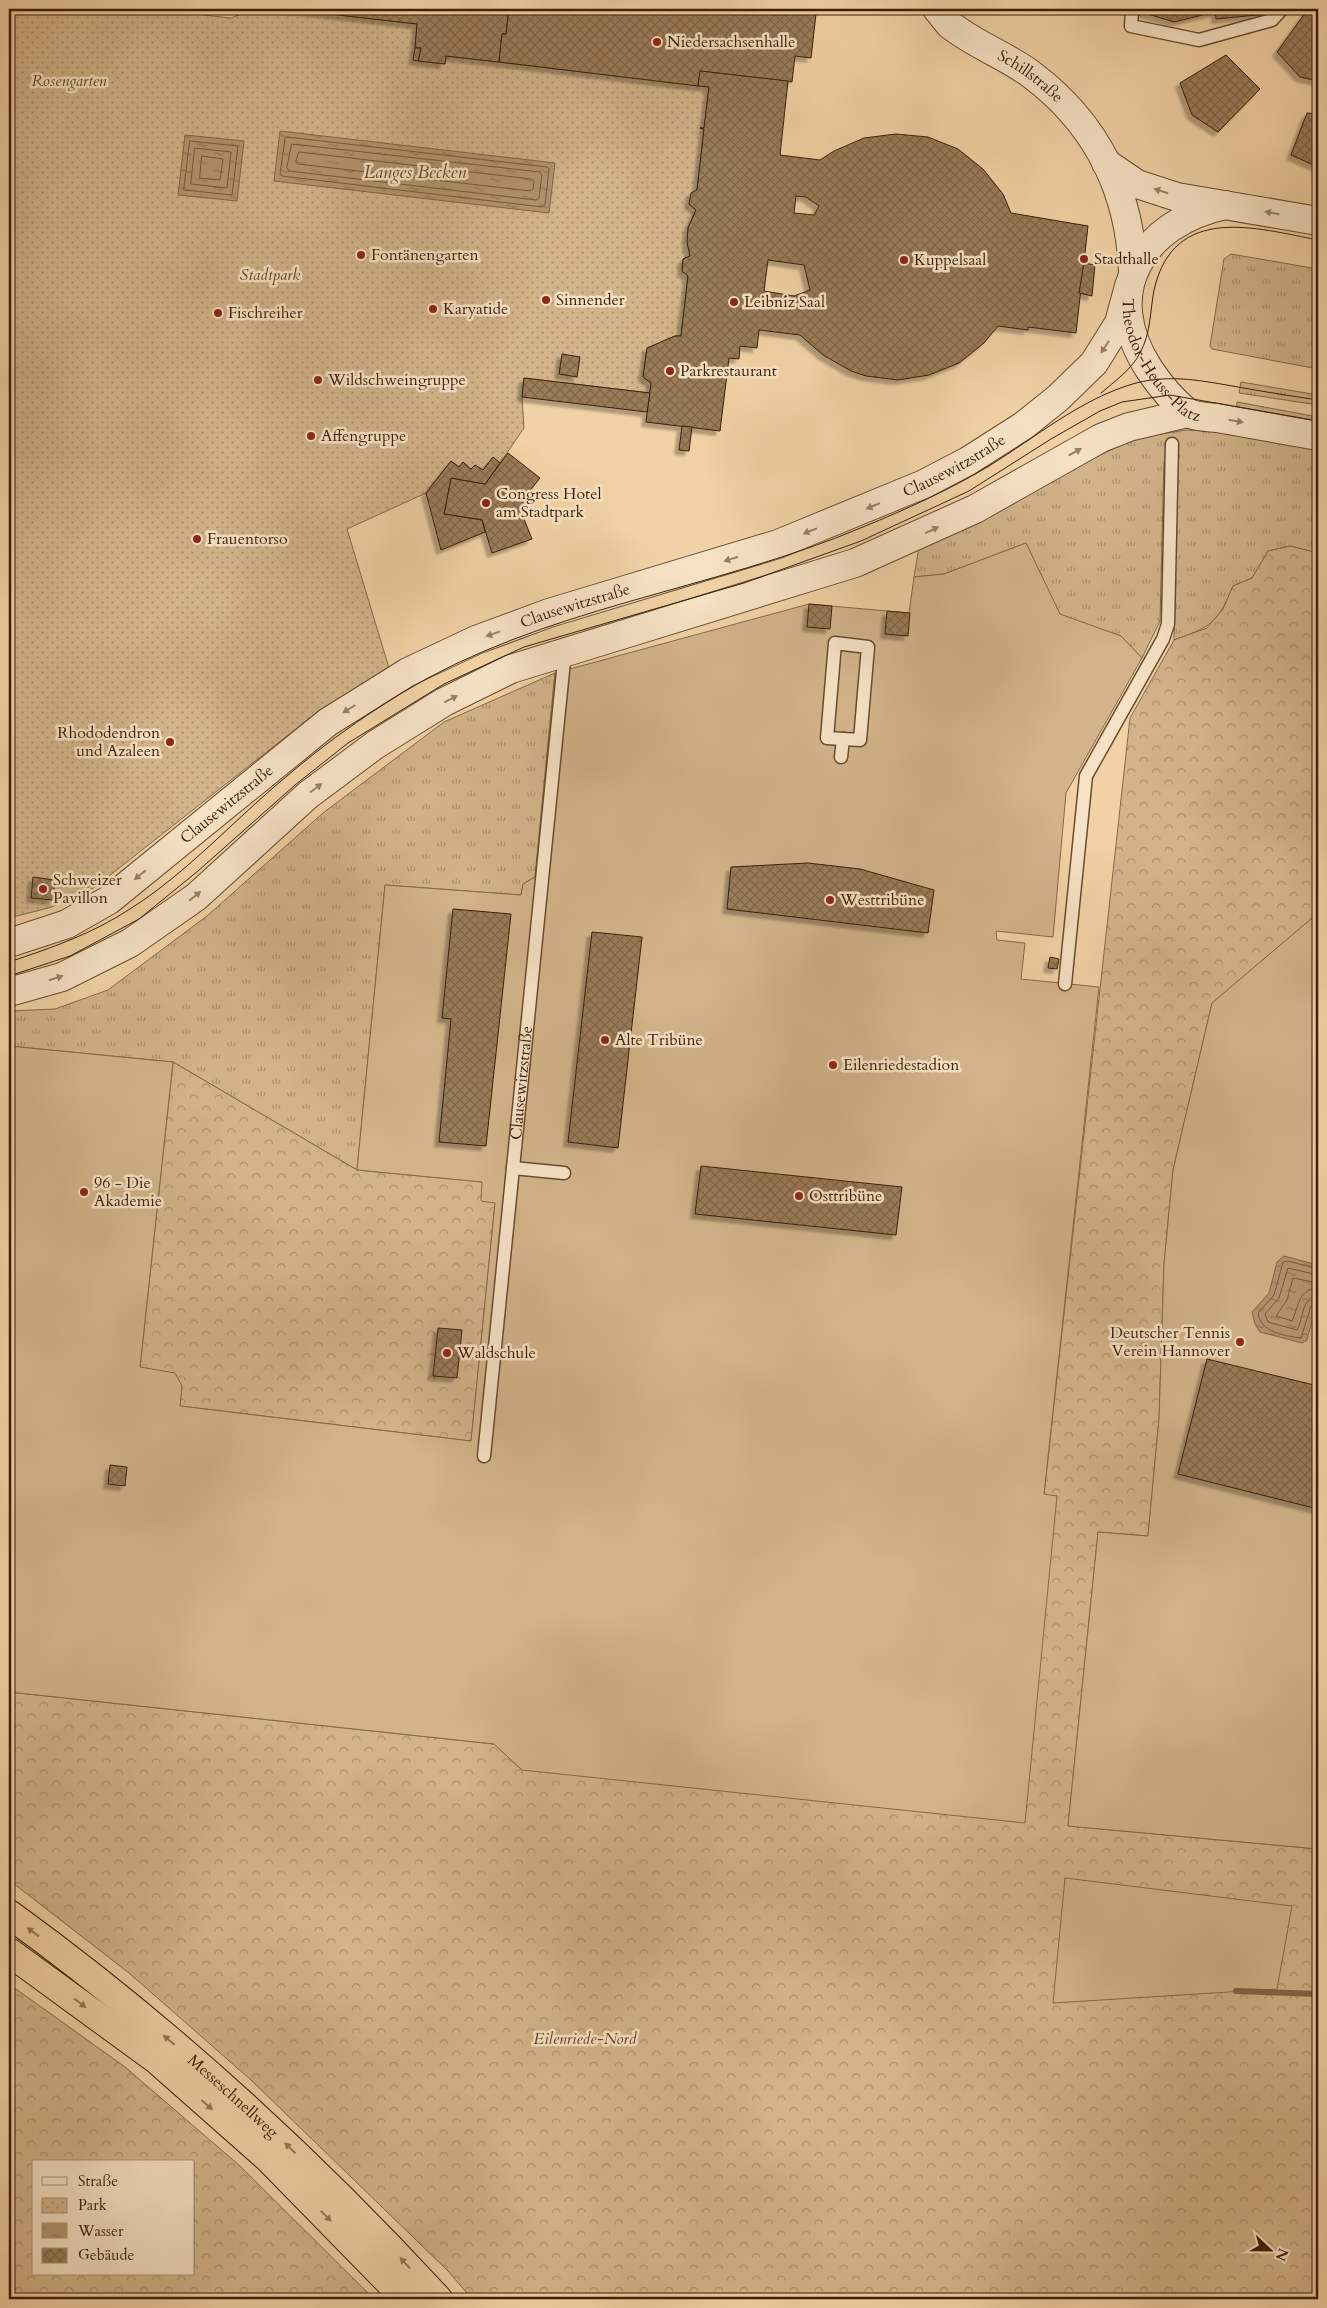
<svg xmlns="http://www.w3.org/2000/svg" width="1327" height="2308" font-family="Cardo,serif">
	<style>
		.grass { fill: url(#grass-tufts); stroke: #866948 }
		.forest { fill: url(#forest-crowns); stroke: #866948; fill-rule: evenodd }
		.park { fill: url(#park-dots); stroke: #866948 }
		.pitch { fill: #d2b38a; stroke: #866948 }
		.water { fill: url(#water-ripples); stroke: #836545 }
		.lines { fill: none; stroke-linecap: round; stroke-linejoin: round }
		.shore { stroke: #775a3a; stroke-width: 1 }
		.stream { stroke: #836545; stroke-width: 6 }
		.building { fill: url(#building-cross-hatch); stroke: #3b1f06; fill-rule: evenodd; filter: url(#shadow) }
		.service-casing { stroke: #684c2e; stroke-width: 15 }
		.tertiary-casing { stroke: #684c2e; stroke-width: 30 }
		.trunk-casing { stroke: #3b1f06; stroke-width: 30 }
		.service { stroke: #f6e1c4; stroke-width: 12 }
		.tertiary { stroke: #f6e1c4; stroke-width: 28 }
		.trunk { stroke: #f1d1a5; stroke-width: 28 }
		.tram { stroke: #3b1f06; stroke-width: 1 }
		.oneway { fill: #988065 }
		.oneway2 { fill: #967856 }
		.poi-dot { fill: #8f2418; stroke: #f6e1c4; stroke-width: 2 }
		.labels { text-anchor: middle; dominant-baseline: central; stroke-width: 5; stroke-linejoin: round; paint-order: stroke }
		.poi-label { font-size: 16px; fill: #3b1f06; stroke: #f6e1c4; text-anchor: start }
		.street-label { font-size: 16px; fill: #3b1f06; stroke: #f6e1c4 }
		.park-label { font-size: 16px; font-style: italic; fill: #614427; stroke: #f6e1c4 }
		.water-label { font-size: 18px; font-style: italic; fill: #65482b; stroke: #f6e1c4 }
	</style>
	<defs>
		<pattern id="grass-tufts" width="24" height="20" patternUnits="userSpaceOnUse" patternTransform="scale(1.25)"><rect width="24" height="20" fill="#d2b38a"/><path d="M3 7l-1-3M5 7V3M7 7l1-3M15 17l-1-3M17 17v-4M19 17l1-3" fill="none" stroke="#ac916f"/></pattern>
		<pattern id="forest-crowns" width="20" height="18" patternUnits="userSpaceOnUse" patternTransform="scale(1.25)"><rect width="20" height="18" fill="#d2b38a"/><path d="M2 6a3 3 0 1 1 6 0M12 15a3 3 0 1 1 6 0" fill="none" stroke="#ac916f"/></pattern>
		<pattern id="park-dots" width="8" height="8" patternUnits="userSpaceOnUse" patternTransform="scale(1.25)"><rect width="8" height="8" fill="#d2b38a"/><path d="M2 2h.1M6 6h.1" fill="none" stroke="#ac916f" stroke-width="1.8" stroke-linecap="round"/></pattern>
		<pattern id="water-ripples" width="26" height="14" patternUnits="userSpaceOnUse" patternTransform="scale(1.25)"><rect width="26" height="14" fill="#b3946f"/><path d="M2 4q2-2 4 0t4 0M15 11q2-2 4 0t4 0" fill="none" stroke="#937859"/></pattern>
		<pattern id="building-cross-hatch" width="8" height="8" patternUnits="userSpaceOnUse" patternTransform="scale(1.25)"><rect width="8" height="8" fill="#9a7c59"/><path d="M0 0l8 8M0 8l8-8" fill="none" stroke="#7f6548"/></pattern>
		<filter id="shadow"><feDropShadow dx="-4.5" dy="4.5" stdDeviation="1" flood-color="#0004"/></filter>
	</defs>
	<rect width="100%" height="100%" fill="#f1d1a5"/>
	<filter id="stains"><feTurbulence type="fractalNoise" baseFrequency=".004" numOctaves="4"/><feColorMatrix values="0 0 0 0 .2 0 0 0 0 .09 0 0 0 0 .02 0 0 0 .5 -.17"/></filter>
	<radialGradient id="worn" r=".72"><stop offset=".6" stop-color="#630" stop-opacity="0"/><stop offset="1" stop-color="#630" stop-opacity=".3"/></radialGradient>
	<g class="grass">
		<path d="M1231 254 1318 269V369L1212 349 1210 346 1224 259Z"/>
		<path d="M1241 382 1318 395V405L1239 393Z"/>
		<path d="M1237 402 1318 417V428L1236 414Z"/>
		<path d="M1186 430 1210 431 1318 447V553L1290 546 1268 551 1252 578 1233 586C1217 624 1212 626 1174 640L1177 458 1164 461 1160 621 1142 658 1121 636 1060 615 1026 543 944 574 914 577 919 547 1134 438Z"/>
		<path d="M555 673 535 877 523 884 521 895 385 885 357 1170 173 1062 9 1046V1011L55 1009 108 990 207 916 323 813 444 722Z"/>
	</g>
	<g class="forest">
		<path d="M1290 546 1318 553V913L1212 1003 1173 1170 1164 1264 1159 1419 1148 1536 1098 1532 1068 1826 1318 1849V2299H472L448 2271 251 2080 129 1973 9 1880V1692L494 1744 522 1770 1057 1496 1044 1495 1130 718 1174 640 1207 628 1223 609 1233 586 1252 578 1268 551Z"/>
		<path d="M173 1062 357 1170 483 1182 495 1203 471 1441 180 1406 182 1386 140 1368Z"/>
		<path d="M9 1984 125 2067 240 2166 374 2299H9ZM34 2162H194V2274H34Z"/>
	</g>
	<path class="park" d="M9 9H148L231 18 251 10 285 9 417 24 415 47 421 48 418 61 445 64 446 56 709 87 704 128H700L704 129 697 190 689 204 696 210 688 228 690 256 683 259 682 270 688 276 681 336H675L647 348 643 377 651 383 650 393 524 378 522 397 524 428 500 463 493 457 483 470 475 465 471 469 463 462 459 467 451 461 426 493 347 529 389 668 320 710 95 887 52 907 9 918Z"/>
	<g class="pitch">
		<path d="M1026 543 1060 614 1121 636 1142 658 1066 793 1053 937 996 931 997 940 1025 943 1021 979 1099 987 1044 1494 1057 1496 1025 1823 522 1770 494 1744 9 1692V1046L173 1062 140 1367 175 1373 182 1386 180 1406 471 1441 495 1203 481 1201 482 1182 357 1170 385 885 521 895 523 884 535 877 555 673 809 604 909 613 914 577 944 574Z"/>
		<path d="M1318 913V1849L1068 1826 1098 1532 1148 1536 1159 1419 1164 1264 1173 1170 1212 1003Z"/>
		<path d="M1065 1878 1292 1906 1277 1989 1053 2003Z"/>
	</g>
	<g class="water">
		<path d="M280 131 555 163 549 213 274 181Z"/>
		<path d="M185 135 244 141 237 201 178 195Z"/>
		<path d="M1284 1256 1318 1265V1298L1307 1340 1302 1343 1260 1332 1255 1324 1252 1312 1269 1293 1277 1262Z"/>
	</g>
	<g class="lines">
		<g class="shore">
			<path d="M287 137 547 167 549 169 545 205 542 207 282 176 280 174 285 139Z"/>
			<path d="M190 141 238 146 232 195 184 190Z"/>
			<path d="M292 144 540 172 542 175 539 198 536 200 289 171 287 168Z"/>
			<path d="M195 148 231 152 227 188 191 184Z"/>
			<path d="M299 152 531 179 534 181 533 189 530 191 298 164 296 162Z"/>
			<path d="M202 156 223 159 220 180 200 178Z"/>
			<path d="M1318 1269 1288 1261 1283 1262 1274 1295 1258 1313C1260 1332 1285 1336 1301 1338L1311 1306 1318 1302"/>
			<path d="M1318 1275 1288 1268 1279 1298 1265 1314 1268 1322 1297 1330C1304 1318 1301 1297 1318 1296"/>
			<path d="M1318 1283 1293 1278 1287 1300 1276 1316 1292 1321C1299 1306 1298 1289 1318 1288"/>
		</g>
		<path class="stream" d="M1236 1991 1318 1994"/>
	</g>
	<g class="building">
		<path d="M285 9H509L506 34H502L499 62 446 56 445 64 418 61 421 48H415L417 24Z"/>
		<path d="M509 9H801V12L816 14 811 58 795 56 792 82 700 71 698 86 499 62 502 34H506Z"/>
		<path d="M1139 9H1270L1268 14 1216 19 1215 12 1174 22 1138 11Z"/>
		<path d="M1308 9 1318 12V81L1300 77 1277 52Z"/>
		<path d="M415 48H421L418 61 413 60Z"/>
		<path d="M1226 55 1260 89 1218 132 1192 115 1180 83Z"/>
		<path d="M700 71 788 81 780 155 820 160 834 151 864 138 896 134 928 137 958 149 983 169 1003 194 1011 213 1088 226 1076 333 1028 327V330L998 326 984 343 959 363 929 375 898 380 866 376 851 371 823 355 800 335 759 330 757 348 740 346 739 359 729 358 720 431 646 422 651 383 643 377 647 348 675 336H681L688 276 682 271 683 259 690 256 687 242 688 228 696 210 689 204 691 193 697 190 704 129 700 128H704L709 87 698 86ZM796 196 806 197 819 206 814 215 794 213ZM768 260 804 265 810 290 794 296 764 291Z"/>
		<path d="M1307 113 1318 114V167L1291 155Z"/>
		<path d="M1084 263 1095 265 1092 296 1079 293Z"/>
		<path d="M562 354 580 357 577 377 559 374Z"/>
		<path d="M524 378 650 393 647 412 522 397Z"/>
		<path d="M682 426 692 427 689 451 679 450Z"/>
		<path d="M508 453 540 478 524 498 527 508 522 514 532 539 492 553 482 520 444 514 451 478 485 484Z"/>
		<path d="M493 457 500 463 485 484 451 478 444 514 482 520 485 532 441 550 426 493 451 461 459 467 463 462 471 469 475 465 483 470Z"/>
		<path d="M809 604 832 606 830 629 807 627Z"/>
		<path d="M887 611 910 613 908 636 885 634Z"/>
		<path d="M808 863 860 869 934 890 928 933 727 909 731 867Z"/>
		<path d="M33 877 55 880 53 900 31 898Z"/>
		<path d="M453 909 511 914 486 1146 439 1142 451 1019 442 1018Z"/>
		<path d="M592 932 642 937 618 1148 568 1142Z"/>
		<path d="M1050 957 1059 959 1057 969 1048 968Z"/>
		<path d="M701 1166 902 1187 896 1235 695 1214Z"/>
		<path d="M438 1328 462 1330 457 1378 433 1376Z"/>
		<path d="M1207 1359 1318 1386V1509L1178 1474Z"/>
		<path d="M110 1465 127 1467 125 1486 108 1484Z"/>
	</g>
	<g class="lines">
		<g class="service-casing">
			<g id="service">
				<path d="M1132 9 1131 26 1199 40 1272 20 1282 9"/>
				<path d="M835 643 868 647 860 740 827 738Z"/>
				<path d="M841 757 843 739"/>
				<path d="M1065 984 1086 776 1163 639 1168 624 1172 444"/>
				<path d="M513 1168 564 1173"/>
				<path id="s1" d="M484 1456 565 651"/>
			</g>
		</g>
		<g class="tertiary-casing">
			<g id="tertiary">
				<path id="s2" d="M937 9 950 25 960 32C983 48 1010 58 1032 75 1097 124 1130 192 1133 272"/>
				<path d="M1106 163 1137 184 1177 197 1318 221"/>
				<path id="s3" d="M1225 205C1142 223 1099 292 1149 369 1159 384 1173 401 1187 412 1194 417 1208 417 1217 418 1251 424 1284 430 1318 436"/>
				<path id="s4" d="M9 943 67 924 109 900 328 722 408 672 476 640 549 613 778 544 924 484 968 461 1023 426 1058 398 1094 363 1119 323 1129 286"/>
				<path d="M9 992 62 977 130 943 196 897 308 795 375 745 444 702 511 669 855 563 975 509 1101 438 1129 427 1188 413"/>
			</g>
		</g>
		<g class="trunk-casing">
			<g id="trunk">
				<path id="s5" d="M9 1914C165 2027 308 2158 438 2299"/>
				<path d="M9 1952 157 2060 268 2158 406 2299"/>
			</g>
		</g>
		<use href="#service" class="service"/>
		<use href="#tertiary" class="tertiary"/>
		<use href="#trunk" class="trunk"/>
		<g class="tram">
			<path d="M1101 393C1114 382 1132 369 1140 353 1151 333 1150 311 1154 290 1174 203 1256 228 1318 240"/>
			<path d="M9 962C51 948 92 934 130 909 187 873 235 819 287 776 322 746 361 718 400 694 542 607 712 591 863 527 907 509 949 490 989 466 1036 437 1082 398 1136 383 1172 374 1203 381 1238 387 1265 392 1292 396 1318 400"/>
			<path d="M9 976 70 956 139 919 198 871 295 785 348 743 444 684 524 647 744 583 861 541 969 491 1051 439 1100 411 1122 402 1170 395 1318 421"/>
		</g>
	</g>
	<defs><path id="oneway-solid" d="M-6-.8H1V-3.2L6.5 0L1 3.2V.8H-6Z" transform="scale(1.25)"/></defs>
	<g class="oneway">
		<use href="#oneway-solid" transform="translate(1161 191) rotate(-162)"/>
		<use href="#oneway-solid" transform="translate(1272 213) rotate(-170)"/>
		<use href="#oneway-solid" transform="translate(1105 347) rotate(123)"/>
		<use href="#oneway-solid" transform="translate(1236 421) rotate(10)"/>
		<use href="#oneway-solid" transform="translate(1075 452) rotate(-29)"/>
		<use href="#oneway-solid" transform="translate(873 506) rotate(157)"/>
		<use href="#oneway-solid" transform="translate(932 530) rotate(-25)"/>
		<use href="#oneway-solid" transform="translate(810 531) rotate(159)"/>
		<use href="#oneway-solid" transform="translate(731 559) rotate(162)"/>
		<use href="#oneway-solid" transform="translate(493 634) rotate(160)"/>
		<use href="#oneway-solid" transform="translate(451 699) rotate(-27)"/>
		<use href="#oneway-solid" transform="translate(349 709) rotate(148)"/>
		<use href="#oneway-solid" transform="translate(316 788) rotate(-37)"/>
		<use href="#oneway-solid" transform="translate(140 875) rotate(140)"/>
		<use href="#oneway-solid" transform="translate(195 896) rotate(-39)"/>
		<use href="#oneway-solid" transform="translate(56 978) rotate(-17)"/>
	</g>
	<g class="oneway2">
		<use href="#oneway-solid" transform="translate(33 1932) rotate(-144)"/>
		<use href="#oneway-solid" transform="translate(80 2003) rotate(37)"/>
		<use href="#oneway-solid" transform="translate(169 2040) rotate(-140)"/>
		<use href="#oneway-solid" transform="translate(207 2105) rotate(41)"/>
		<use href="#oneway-solid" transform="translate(290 2148) rotate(-136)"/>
		<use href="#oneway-solid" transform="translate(326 2216) rotate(45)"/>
		<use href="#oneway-solid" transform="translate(405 2263) rotate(-133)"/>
	</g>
	<g class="poi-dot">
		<circle cx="657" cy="42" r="5"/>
		<circle cx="361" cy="255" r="5"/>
		<circle cx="1084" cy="259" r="5"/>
		<circle cx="904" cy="260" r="5"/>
		<circle cx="546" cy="300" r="5"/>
		<circle cx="734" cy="302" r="5"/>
		<circle cx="433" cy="309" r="5"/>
		<circle cx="218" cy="313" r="5"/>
		<circle cx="670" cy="371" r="5"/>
		<circle cx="318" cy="380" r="5"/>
		<circle cx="311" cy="436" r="5"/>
		<circle cx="486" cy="503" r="5"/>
		<circle cx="197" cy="539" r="5"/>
		<circle cx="170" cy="742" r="5"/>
		<circle cx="43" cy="889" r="5"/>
		<circle cx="830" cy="900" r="5"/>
		<circle cx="605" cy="1040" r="5"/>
		<circle cx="833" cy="1065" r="5"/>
		<circle cx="84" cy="1192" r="5"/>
		<circle cx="799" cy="1196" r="5"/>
		<circle cx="1240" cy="1342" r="5"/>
		<circle cx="447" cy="1353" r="5"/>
	</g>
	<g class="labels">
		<g class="poi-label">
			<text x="667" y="42">Niedersachsenhalle</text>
			<text x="371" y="255">Fontänengarten</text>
			<text x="1094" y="259">Stadthalle</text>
			<text x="914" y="260">Kuppelsaal</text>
			<text x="556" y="300">Sinnender</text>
			<text x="744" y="302">Leibniz Saal</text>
			<text x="443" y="309">Karyatide</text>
			<text x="228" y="313">Fischreiher</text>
			<text x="680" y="371">Parkrestaurant</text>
			<text x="328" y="380">Wildschweingruppe</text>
			<text x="321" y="436">Affengruppe</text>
			<text x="496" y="494">Congress Hotel<tspan x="496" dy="18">am Stadtpark</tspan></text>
			<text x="207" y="539">Frauentorso</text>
			<text x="160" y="733" text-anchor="end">Rhododendron<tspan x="160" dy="18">und Azaleen</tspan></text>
			<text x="53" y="880">Schweizer<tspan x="53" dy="18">Pavillon</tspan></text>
			<text x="840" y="900">Westtribüne</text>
			<text x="615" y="1040">Alte Tribüne</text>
			<text x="843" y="1065">Eilenriedestadion</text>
			<text x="94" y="1183">96 - Die<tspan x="94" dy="18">Akademie</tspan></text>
			<text x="809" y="1196">Osttribüne</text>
			<text x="1230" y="1333" text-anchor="end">Deutscher Tennis<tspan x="1230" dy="18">Verein Hannover</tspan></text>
			<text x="457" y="1353">Waldschule</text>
		</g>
		<g class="street-label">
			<text stroke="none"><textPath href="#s2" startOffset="116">Schillstraße</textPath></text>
			<text stroke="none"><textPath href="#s3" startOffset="218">Theodor-Heuss-Platz</textPath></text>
			<text stroke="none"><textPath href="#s4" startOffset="1071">Clausewitzstraße</textPath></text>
			<text stroke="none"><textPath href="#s4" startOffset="666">Clausewitzstraße</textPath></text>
			<text stroke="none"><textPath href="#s4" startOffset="261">Clausewitzstraße</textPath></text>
			<text stroke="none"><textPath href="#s1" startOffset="375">Clausewitzstraße</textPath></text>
			<text stroke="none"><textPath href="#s5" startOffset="289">Messeschnellweg</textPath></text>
		</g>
		<g class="park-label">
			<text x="69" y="81">Rosengarten</text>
			<text x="270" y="275">Stadtpark</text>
			<text x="585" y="2039">Eilenriede-Nord</text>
		</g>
		<g class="water-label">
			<text x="415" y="172">Langes Becken</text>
		</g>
	</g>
	<rect width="1327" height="2308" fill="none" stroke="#f1d1a5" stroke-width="30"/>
	<rect x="10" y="10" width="1307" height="2288" fill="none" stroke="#3b1f06" stroke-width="2.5"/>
	<rect x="15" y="15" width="1297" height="2278" fill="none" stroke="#3b1f06"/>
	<rect x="32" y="2160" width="162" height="115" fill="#f6e1c4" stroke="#ab9378"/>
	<rect x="42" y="2177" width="25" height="8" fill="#f6e1c4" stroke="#ab9378"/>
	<text x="78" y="2186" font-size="15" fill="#3b1f06">Straße</text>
	<rect x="42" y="2198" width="25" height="15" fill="url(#park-dots)" stroke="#ab9378"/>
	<text x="78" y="2210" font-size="15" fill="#3b1f06">Park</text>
	<rect x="42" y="2223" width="25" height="15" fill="url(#water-ripples)" stroke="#ab9378"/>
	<text x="78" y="2236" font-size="15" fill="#3b1f06">Wasser</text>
	<rect x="42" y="2248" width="25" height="15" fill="url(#building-cross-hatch)" stroke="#ab9378"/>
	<text x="78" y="2260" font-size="15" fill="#3b1f06">Gebäude</text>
	<g transform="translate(1270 2250) rotate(112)" stroke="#f6e1c4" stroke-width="4" paint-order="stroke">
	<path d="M0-4L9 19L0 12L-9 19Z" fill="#3b1f06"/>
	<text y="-8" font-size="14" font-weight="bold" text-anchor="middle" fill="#3b1f06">N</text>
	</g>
	<rect width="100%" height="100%" filter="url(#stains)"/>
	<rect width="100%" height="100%" fill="url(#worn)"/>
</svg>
